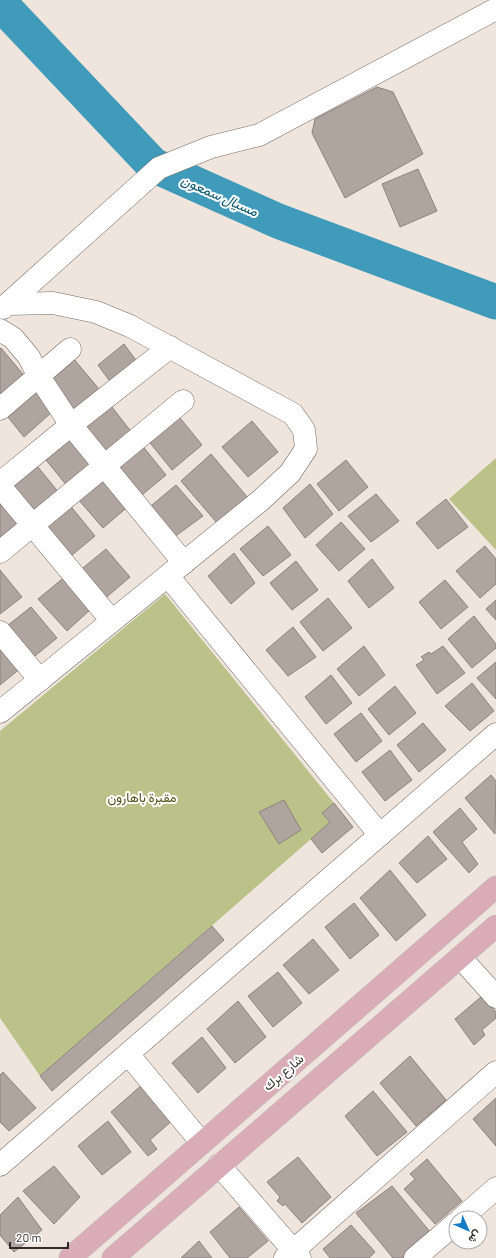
<svg xmlns="http://www.w3.org/2000/svg" width="496" height="1258" font-family="Barlow,Vazirmatn,sans-serif">
	<style>
		.green { fill: #bbc289 }
		.lines { fill: none; stroke-linecap: round; stroke-linejoin: round }
		.river { stroke: #3f9bb9; stroke-width: 35 }
		.building { fill: #b0a49f; stroke: #8d827d }
		.minor-casing { stroke: #736a63; stroke-width: 23 }
		.major-casing { stroke: #c5c4c3; stroke-width: 23 }
		.minor { stroke: #fff; stroke-width: 22 }
		.major { stroke: #d9acb7; stroke-width: 22 }
		.labels { text-anchor: middle; dominant-baseline: central; stroke-width: 4; stroke-linejoin: round; paint-order: stroke }
		.park-label { font-size: 13px; fill: #4c511a; stroke: #fff }
		.street-label { font-size: 13px; fill: #302c29; stroke: #fff }
		.water-label { font-size: 14px; font-style: italic; fill: #08576c; stroke: #fff }
	</style>
	<rect width="100%" height="100%" fill="#efe5dd"/>
	<g class="green">
		<path d="M496 458V550L449 499Z"/>
		<path d="M165 594 334 803 322 813 330 822 311 839 40 1076 0 1018V731Z"/>
	</g>
	<g class="lines">
		<path class="river" d="M0 3 153 165 278 221 496 302"/>
	</g>
	<g class="building">
		<path d="M377 87 393 92 423 154 345 198 312 133 315 119Z"/>
		<path d="M418 169 437 211 400 227 382 184Z"/>
		<path d="M124 344 138 363 114 387 98 365Z"/>
		<path d="M1 348 27 379 0 401V349Z"/>
		<path d="M73 358 99 389 70 413 45 382Z"/>
		<path d="M36 392 52 412 24 437 7 416Z"/>
		<path d="M108 402 133 434 104 456 79 426Z"/>
		<path d="M176 413 202 445 172 470 147 439Z"/>
		<path d="M252 421 278 452 248 477 222 447Z"/>
		<path d="M71 432 97 463 68 487 42 455Z"/>
		<path d="M141 444 166 475 137 499 112 468Z"/>
		<path d="M211 454 248 498 217 523 181 481Z"/>
		<path d="M346 460 368 487 339 511 317 484Z"/>
		<path d="M33 461 60 494 31 517 5 485Z"/>
		<path d="M105 473 131 504 103 528 77 498Z"/>
		<path d="M310 484 333 514 305 538 283 508Z"/>
		<path d="M176 485 203 516 170 540 146 510Z"/>
		<path d="M376 494 399 521 371 542 348 516Z"/>
		<path d="M0 497 24 525 0 545Z"/>
		<path d="M446 499 468 527 438 549 416 523Z"/>
		<path d="M68 503 95 536 66 560 40 528Z"/>
		<path d="M341 522 365 549 339 571 316 545Z"/>
		<path d="M268 526 291 555 263 576 240 549Z"/>
		<path d="M485 546 496 559V584L480 598 456 571Z"/>
		<path d="M106 549 130 577 102 601 78 572Z"/>
		<path d="M234 553 255 583 231 604 208 576Z"/>
		<path d="M372 559 394 588 369 608 348 581Z"/>
		<path d="M296 561 318 590 292 610 270 583Z"/>
		<path d="M0 570 22 597 0 614Z"/>
		<path d="M67 575 93 607 67 631 38 599Z"/>
		<path d="M445 580 468 607 441 629 419 602Z"/>
		<path d="M328 598 352 628 323 651 300 622Z"/>
		<path d="M496 600V620L486 609Z"/>
		<path d="M31 607 57 638 30 660 3 629Z"/>
		<path d="M474 616 496 644V648L472 668 448 639Z"/>
		<path d="M293 627 316 657 288 676 266 650Z"/>
		<path d="M0 640 22 667 0 685Z"/>
		<path d="M364 646 385 675 359 696 337 669Z"/>
		<path d="M443 646 465 673 437 694 416 665 424 660 421 657 429 652 431 654Z"/>
		<path d="M496 662V699L477 678Z"/>
		<path d="M331 675 352 703 326 724 305 697Z"/>
		<path d="M472 683 494 711 470 731 445 706Z"/>
		<path d="M395 686 416 713 389 735 368 709Z"/>
		<path d="M361 713 382 741 356 762 334 734Z"/>
		<path d="M423 723 446 750 419 772 397 745Z"/>
		<path d="M390 750 412 780 385 801 362 772Z"/>
		<path d="M491 775 496 781 495 834 465 798Z"/>
		<path d="M284 800 301 830 279 844 259 812Z"/>
		<path d="M334 803 353 827 322 853 311 839 330 822 322 813Z"/>
		<path d="M460 808 477 829 462 842 478 864 469 873 433 832Z"/>
		<path d="M428 836 447 859 417 883 399 863Z"/>
		<path d="M390 870 426 915 396 941 360 898Z"/>
		<path d="M354 903 379 935 350 959 325 927Z"/>
		<path d="M212 926 224 940 52 1091 40 1076Z"/>
		<path d="M313 939 339 970 309 994 283 965Z"/>
		<path d="M278 972 302 1003 273 1027 248 996Z"/>
		<path d="M482 996 496 1012V1018L482 1030 485 1035 474 1045 455 1019Z"/>
		<path d="M238 1001 266 1037 235 1063 207 1029Z"/>
		<path d="M202 1037 226 1068 198 1093 172 1063Z"/>
		<path d="M410 1056 446 1100 416 1126 380 1083Z"/>
		<path d="M3 1072 36 1108 9 1131 0 1122V1075Z"/>
		<path d="M143 1084 173 1120 150 1140 157 1149 148 1156 111 1112Z"/>
		<path d="M373 1091 407 1132 377 1156 345 1116Z"/>
		<path d="M496 1098V1146L473 1119Z"/>
		<path d="M108 1121 131 1152 102 1175 78 1146Z"/>
		<path d="M298 1157 331 1197 302 1223 285 1204 283 1206 277 1201 280 1197 267 1182Z"/>
		<path d="M427 1159 462 1201 435 1224 404 1189 415 1179 410 1174Z"/>
		<path d="M54 1166 80 1197 54 1224 23 1191Z"/>
		<path d="M392 1186 431 1233 402 1258H393L356 1213Z"/>
		<path d="M18 1197 42 1230 14 1252 0 1235V1215Z"/>
		<path d="M239 1207 268 1241 247 1258H230L210 1232Z"/>
		<path d="M351 1225 375 1252 369 1258H330L323 1249Z"/>
		<path d="M199 1241 212 1258H181Z"/>
	</g>
	<g class="lines">
		<g class="minor-casing">
			<g id="minor">
				<path d="M3 308 159 168 211 147 259 135 496 9"/>
				<path d="M0 330 13 338 29 357 38 375 71 425 184 563"/>
				<path d="M0 409 70 349"/>
				<path d="M0 483 71 425 170 347"/>
				<path d="M0 486 112 621"/>
				<path d="M0 552 183 401"/>
				<path d="M168 576 380 835"/>
				<path d="M0 632 40 680"/>
				<path d="M0 712 261 500 290 473 306 449 304 430 293 414 130 326 96 312 53 303 8 304"/>
				<path d="M460 957 496 997"/>
				<path d="M128 1054 202 1143"/>
				<path d="M0 1165 496 734"/>
				<path d="M219 1165 300 1258"/>
				<path d="M462 1218 496 1188"/>
				<path d="M285 1258 496 1072"/>
				<path d="M415 1258 456 1223"/>
			</g>
		</g>
		<g class="major-casing">
			<g id="major">
				<path d="M70 1258 496 887"/>
				<path d="M113 1258 496 926"/>
			</g>
		</g>
		<use href="#minor" class="minor"/>
		<use href="#major" class="major"/>
	</g>
	<g class="labels">
		<g class="park-label">
			<text x="142" y="797">مقبرة باهارون</text>
		</g>
		<g class="street-label">
			<text transform="translate(283 1072) rotate(-41)">شارع برك</text>
		</g>
		<g class="water-label">
			<text transform="translate(220 195) rotate(24)">مسيال سمعون</text>
		</g>
	</g>
	<g transform="translate(468 1230) rotate(135)"><circle r="19" fill="#ffffff" stroke="#acaba9"/>
	<path d="M0-3L7 15L0 10L-7 15Z" fill="#167ac5"/>
	<text y="-6" font-size="11" font-weight="bold" text-anchor="middle" fill="#302c29">ش</text>
	</g>
	<path d="M10 1242v6h58v-6" fill="none" stroke="#302c29" stroke-width="2"/>
	<text x="16" y="1242" font-size="12" fill="#302c29" stroke="#ffffff" stroke-width="3" paint-order="stroke">20 m</text>
</svg>
